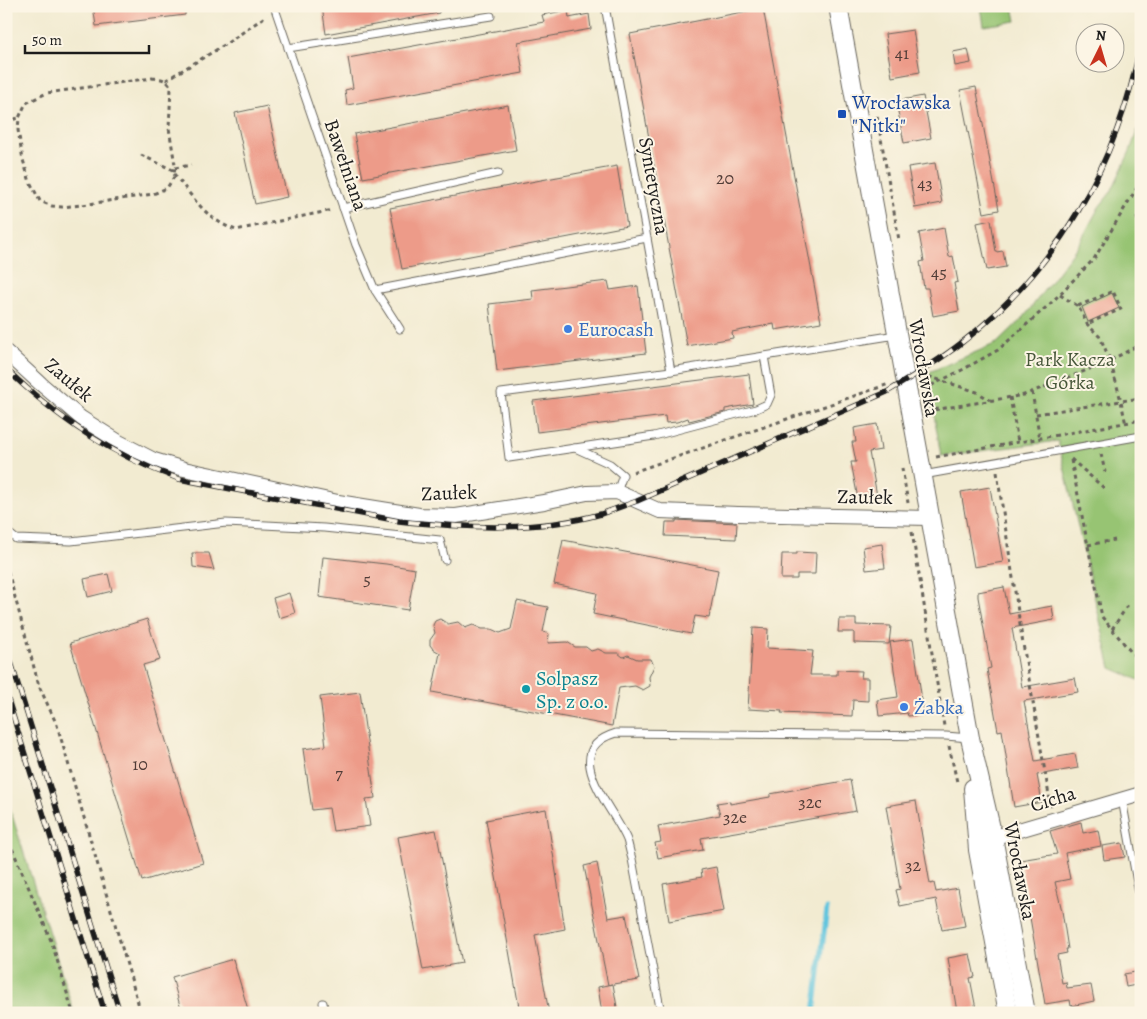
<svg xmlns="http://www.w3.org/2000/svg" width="1147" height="1019" font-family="Alegreya,serif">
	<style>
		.green { fill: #97c473; stroke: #5a7048 }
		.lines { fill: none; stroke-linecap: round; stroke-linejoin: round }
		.stream { stroke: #61c5de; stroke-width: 5 }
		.building { fill: #ed9b89 }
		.service-casing { stroke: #67645b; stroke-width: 9 }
		.minor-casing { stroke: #67645b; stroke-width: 16 }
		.tertiary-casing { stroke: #67645b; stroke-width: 20 }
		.path { stroke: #67645b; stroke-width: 3; stroke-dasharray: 4 4; stroke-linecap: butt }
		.service { stroke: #fff; stroke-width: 7 }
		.minor { stroke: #fff; stroke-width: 14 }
		.tertiary { stroke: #fff; stroke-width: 18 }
		.rail-casing { stroke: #1c1c1c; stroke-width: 5.5 }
		.rail { stroke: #fcf5e5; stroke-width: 4; stroke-dasharray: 11; stroke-linecap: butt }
		.transit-dot { fill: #1a4fb4; stroke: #fcf5e5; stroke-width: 2 }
		.shop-dot { fill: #3f7fe0; stroke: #fcf5e5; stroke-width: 2 }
		.culture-dot { fill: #0f9aa8; stroke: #fcf5e5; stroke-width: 2 }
		.labels { text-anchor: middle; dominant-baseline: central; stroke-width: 4; stroke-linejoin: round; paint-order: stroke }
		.number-label { font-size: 18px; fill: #503c37 }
		.transit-label { font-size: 20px; fill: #164399; stroke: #fcf5e5; text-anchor: start }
		.street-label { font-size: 20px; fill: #1c1c1c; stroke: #fcf5e5 }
		.shop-label { font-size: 20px; fill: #366cbe; stroke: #fcf5e5; text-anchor: start }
		.park-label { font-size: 20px; fill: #47573a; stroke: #fcf5e5 }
		.culture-label { font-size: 20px; fill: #0d838f; stroke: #fcf5e5; text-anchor: start }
	</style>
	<rect width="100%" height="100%" fill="#fcf5e5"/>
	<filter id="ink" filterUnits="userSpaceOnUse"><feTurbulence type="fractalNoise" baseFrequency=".02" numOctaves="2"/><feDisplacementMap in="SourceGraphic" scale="10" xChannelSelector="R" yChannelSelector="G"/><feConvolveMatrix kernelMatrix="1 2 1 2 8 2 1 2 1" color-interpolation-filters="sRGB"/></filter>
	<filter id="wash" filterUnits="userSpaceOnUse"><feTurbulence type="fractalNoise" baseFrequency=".0096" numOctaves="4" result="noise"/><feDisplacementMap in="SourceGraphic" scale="20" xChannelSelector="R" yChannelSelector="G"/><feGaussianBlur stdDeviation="1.12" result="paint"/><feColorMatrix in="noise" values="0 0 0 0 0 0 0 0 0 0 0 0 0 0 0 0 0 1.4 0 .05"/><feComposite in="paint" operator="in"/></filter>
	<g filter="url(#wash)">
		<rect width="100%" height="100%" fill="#f2ebd1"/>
		<g class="green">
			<path d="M981 6H1013L1016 21 984 26Z"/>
			<path d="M1141 120V681L1111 668 1058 441 941 456 927 373 997 343 1024 317 1079 244 1099 207 1111 192 1130 151Z"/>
			<path d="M6 796 74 1013H6Z"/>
		</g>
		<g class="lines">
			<path class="stream" d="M814 1013 827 909"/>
		</g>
		<g id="blocks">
			<g class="building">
				<path d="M93 6H185V15L96 26Z"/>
				<path d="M322 6H439V13L326 34Z"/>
				<path d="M763 8 821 322 775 330 774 324 732 332 733 338 687 346 630 34Z"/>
				<path d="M568 10 569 18 589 14 591 29 518 42 523 73 347 105 345 90 353 88 348 58 544 22 542 15Z"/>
				<path d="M913 30 920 72 892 77 885 34Z"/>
				<path d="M968 49 971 63 955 66 953 52Z"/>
				<path d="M976 87 999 210 984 213 960 90Z"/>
				<path d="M923 96 931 138 904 143 896 101Z"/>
				<path d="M508 105 516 150 363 178 354 134Z"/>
				<path d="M267 106 287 197 255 204 235 113Z"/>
				<path d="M935 163 942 203 915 208 908 167Z"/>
				<path d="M617 166 627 226 402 269 390 208Z"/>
				<path d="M991 220 996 252 1003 251 1006 267 987 270 977 223Z"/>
				<path d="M944 228 949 257 953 256 958 282 954 283 959 311 933 316 928 288H924L920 262 924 261 919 233Z"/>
				<path d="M608 281 610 290 638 286 646 353 497 371 489 304 533 299 532 290Z"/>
				<path d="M1112 293 1119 308 1088 322 1082 307Z"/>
				<path d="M749 374 753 404 725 409V412L689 421 688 418 677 422 666 423 665 416 537 432 533 401Z"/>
				<path d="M877 424 881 450 869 452 877 496 858 499 851 462H856L852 442H856L854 428Z"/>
				<path d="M990 487 1003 562 974 567 961 492Z"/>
				<path d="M676 520 737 523 736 539 665 536 666 522H676Z"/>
				<path d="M563 540 718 570 709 618 695 616 691 634 593 614 597 593 554 584Z"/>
				<path d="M882 544 885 568 866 570 863 547Z"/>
				<path d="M797 552 816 553 815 574H797V579H781L782 554H797Z"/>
				<path d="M192 553H209L214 570 193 567Z"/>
				<path d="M323 557 386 564 415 569 408 610 319 597Z"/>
				<path d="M108 574 112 591 88 597 84 579Z"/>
				<path d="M1004 587 1009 614 1052 606 1054 620 1012 628 1022 687 1075 678 1078 692 1024 701 1035 761 1075 754 1078 768 1037 775 1042 802 1014 807 1002 730 998 731 987 669 991 668 978 597V592Z"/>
				<path d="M289 593 295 613 279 618 273 598Z"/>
				<path d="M517 601 548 607 543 632 549 634 548 643 567 642 575 647H586L591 651 598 649 606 653H618L623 657 628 655 637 659H651L654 666 649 677 650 686 643 690 635 686 619 688 612 726 432 692 440 653 433 649 430 645V640L435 633 433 625 435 621 440 619 448 624 458 622 465 628 473 625 482 629H491L500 633 511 629Z"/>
				<path d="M147 619 160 660 143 665 203 863 142 881 70 643Z"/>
				<path d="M839 619H856V625L891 626 889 644 854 643V632H838Z"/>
				<path d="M753 628 768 629 767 648 813 651 810 675H837V670L862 671 861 678H868V701L853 700 852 716 781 713 782 711 748 709Z"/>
				<path d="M913 639 924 714 908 716 907 713 879 716 877 700 898 697 890 642Z"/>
				<path d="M360 692 375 798 366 799 370 826 333 831 329 808 312 810 303 749 326 746 320 697Z"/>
				<path d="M850 780 856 811 701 838 703 850 658 858 655 843 661 842 658 826 720 815 717 803 730 801V804L770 797V794Z"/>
				<path d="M916 801 930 884 934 883 936 892 958 888 965 926 942 930 936 899 900 906 896 890 900 889 886 806Z"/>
				<path d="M546 809 565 929 535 935 549 1013H520L486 820Z"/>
				<path d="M1081 822 1083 833 1098 830 1101 846 1065 853 1070 879 1055 882 1062 911 1068 949H1066L1067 953 1057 955 1062 983 1066 982 1067 988 1091 985 1094 1001 1071 1006 1070 1000 1045 1004 1020 860 1057 854 1050 831Z"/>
				<path d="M436 830 462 963 423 970 398 837Z"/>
				<path d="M1122 843 1125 857 1104 860 1102 846Z"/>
				<path d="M597 863 608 918 626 915 639 980 613 984 618 1013H602L598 987 612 984 608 985 584 866Z"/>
				<path d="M716 867 724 911 669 921 663 884 702 877 701 870Z"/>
				<path d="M970 954 975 977 970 978 976 1009 957 1012 948 958Z"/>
				<path d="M233 959 249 1013H182L172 977Z"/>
				<path d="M1141 971V984L1126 987 1124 974Z"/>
			</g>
		</g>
	</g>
	<g filter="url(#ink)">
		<use href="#blocks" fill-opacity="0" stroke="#67645b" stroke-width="1"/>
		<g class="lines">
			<g class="service-casing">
				<g id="service">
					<path d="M274 6 356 245 375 290 400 329"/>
					<path d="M605 6 671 371"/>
					<path d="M605 8 614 6"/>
					<path d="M288 48 491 16"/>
					<path d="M343 208 498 173"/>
					<path d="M375 290 647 238"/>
					<path d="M575 448 654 436 756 409 767 404 771 395 764 356"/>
					<path d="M923 475 1141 436"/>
					<path d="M617 492 623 475 610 464 575 448 509 458 501 393 671 371 896 335"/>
					<path d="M6 531 16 539 71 541 226 523 324 528 440 540 445 560"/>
					<path d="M1122 799 1141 905"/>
					<path d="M323 1003 325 1013"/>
					<path d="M661 1013 632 859C630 853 629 846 627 840 615 809 556 751 616 733L946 736 969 738"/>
				</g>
			</g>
			<g class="minor-casing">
				<g id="minor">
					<path d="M6 352 41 384 81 418 119 442 154 460 184 469 338 502 419 515 456 516 544 502 587 493 617 492 660 511 738 514 930 518"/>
					<path d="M985 840 1141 794"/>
				</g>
			</g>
			<g class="tertiary-casing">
				<g id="tertiary">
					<path d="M838 6 970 738 993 837 1026 1013"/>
					<path d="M973 788 978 850 1008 1013"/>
				</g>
			</g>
			<g class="path">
				<path d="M152 78C161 79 167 78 171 88L169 128 175 165 174 177 167 188 153 194 82 205 62 207 52 206 40 201 30 182 23 160 18 130 19 118 26 103 47 93Z"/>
				<path d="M166 80 226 44 266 16"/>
				<path d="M877 116 899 240"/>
				<path d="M6 121 19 118"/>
				<path d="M141 155 175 171"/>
				<path d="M175 168 191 165"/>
				<path d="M174 174C194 198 206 220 236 230L333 210"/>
				<path d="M1141 209C1135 216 1137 221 1141 228"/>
				<path d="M1060 295 1078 306 1087 324 1100 337 1110 360 1121 401 1126 425"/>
				<path d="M1078 306 1113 291 1121 309 1087 324"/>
				<path d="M921 374 977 392 990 400"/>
				<path d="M924 389 962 370 998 350 1052 302 1094 259 1141 181"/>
				<path d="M1032 392 1040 439"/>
				<path d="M1010 397 1018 442"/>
				<path d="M927 411 1024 395 1105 363 1141 344"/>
				<path d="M1036 414 1141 398"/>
				<path d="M1101 454 1105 472"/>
				<path d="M936 457 1141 420"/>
				<path d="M1071 459 1104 488"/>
				<path d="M1071 460 1102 617 1141 664"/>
				<path d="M902 468 908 503"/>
				<path d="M633 472 889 384"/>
				<path d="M997 472 1022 638 1051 807"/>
				<path d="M912 532 944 726"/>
				<path d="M1088 545 1115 540"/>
				<path d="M6 564 39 686 57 725 141 1013"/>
				<path d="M1112 629 1128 605"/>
				<path d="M949 746 957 782"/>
				<path d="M6 834 52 943 73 1013"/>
			</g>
			<use href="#service" class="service"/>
			<use href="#minor" class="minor"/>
			<use href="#tertiary" class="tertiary"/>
			<g class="rail-casing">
				<g id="rail">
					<path d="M6 369C60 420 109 454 179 479L399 521C465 528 536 532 601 514 613 510 625 505 637 501L887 392C912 377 937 362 960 344 1058 268 1118 164 1141 42"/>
					<path d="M6 646 120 1013"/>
					<path d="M6 693 105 1013"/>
				</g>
			</g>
			<use href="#rail" class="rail"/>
		</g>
	</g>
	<rect class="transit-dot" x="837" y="109" width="10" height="10" rx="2.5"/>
	<g class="shop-dot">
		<circle cx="568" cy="329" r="5"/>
		<circle cx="904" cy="707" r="5"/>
	</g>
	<circle class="culture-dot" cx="526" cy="689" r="5"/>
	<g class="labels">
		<g class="number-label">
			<text x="902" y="53">41</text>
			<text x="725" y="178">20</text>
			<text x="925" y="183">43</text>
			<text x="939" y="272">45</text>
			<text x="367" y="579">5</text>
			<text x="140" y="764">10</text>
			<text x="339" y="773">7</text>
			<text x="810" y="802">32c</text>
			<text x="735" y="817">32e</text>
			<text x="913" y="865">32</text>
		</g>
		<g class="transit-label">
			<text x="852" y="102">Wrocławska<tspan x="852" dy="23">"Nitki"</tspan></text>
		</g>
		<g class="street-label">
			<text transform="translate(346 165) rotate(71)">Bawełniana</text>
			<text transform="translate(654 186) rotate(80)">Syntetyczna</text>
			<text transform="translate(924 368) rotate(80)">Wrocławska</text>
			<text transform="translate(69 380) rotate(40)">Zaułek</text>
			<text transform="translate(449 493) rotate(-2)">Zaułek</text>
			<text transform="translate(865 497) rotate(1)">Zaułek</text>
			<text transform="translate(1053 799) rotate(-17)">Cicha</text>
			<text transform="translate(1020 871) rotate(79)">Wrocławska</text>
		</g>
		<g class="shop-label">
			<text x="578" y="329">Eurocash</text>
			<text x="914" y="707">Żabka</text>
		</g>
		<g class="park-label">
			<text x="1070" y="359">Park Kacza<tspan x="1070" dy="23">Górka</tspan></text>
		</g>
		<g class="culture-label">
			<text x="536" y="678">Solpasz<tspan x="536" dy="23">Sp. z o.o.</tspan></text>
		</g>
	</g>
	<rect width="1147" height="1019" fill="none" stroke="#fcf5e5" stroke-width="25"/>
	<g transform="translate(1100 48) rotate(5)"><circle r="24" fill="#fcf5e5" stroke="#a29e95"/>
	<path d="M0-4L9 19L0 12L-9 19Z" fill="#c8321e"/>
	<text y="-8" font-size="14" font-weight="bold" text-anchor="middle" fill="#1c1c1c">N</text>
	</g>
	<path d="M25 45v8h124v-8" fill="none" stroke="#1c1c1c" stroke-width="2.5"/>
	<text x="32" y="45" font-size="15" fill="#1c1c1c" stroke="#fcf5e5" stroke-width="4" paint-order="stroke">50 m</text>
</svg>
